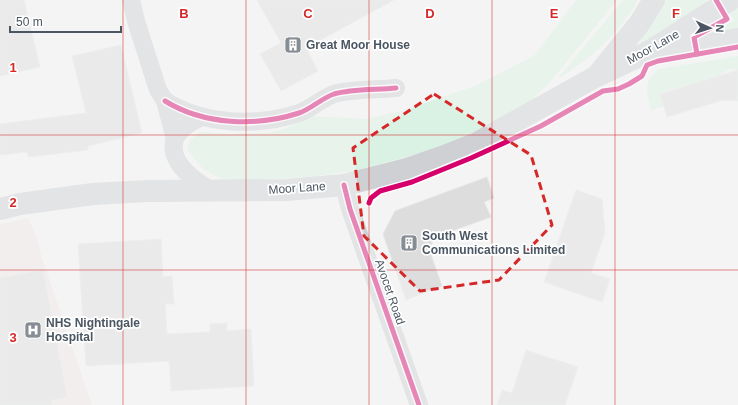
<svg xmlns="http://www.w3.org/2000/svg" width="738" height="405" font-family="Helvetica,sans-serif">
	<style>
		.medical { fill: #f1e7e6 }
		.green { fill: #d9f2e3 }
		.building { fill: #ddddde; stroke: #e5e6e7 }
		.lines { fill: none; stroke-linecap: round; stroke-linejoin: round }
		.minor { stroke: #ced0d2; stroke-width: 18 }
		.secondary { stroke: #ced0d4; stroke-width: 22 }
		.cycleway-casing { stroke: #fff; stroke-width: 8 }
		.cycleway { stroke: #d6006c; stroke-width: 5 }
		.marked { fill: none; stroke: #d62828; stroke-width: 3; stroke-dasharray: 8 5; stroke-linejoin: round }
		.grid { fill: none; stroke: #d62828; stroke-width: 1; stroke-opacity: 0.55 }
		.labels { text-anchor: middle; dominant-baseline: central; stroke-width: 3.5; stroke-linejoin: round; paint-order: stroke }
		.poi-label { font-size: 12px; font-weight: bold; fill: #4a5661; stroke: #fff; text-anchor: start }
		.street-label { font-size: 12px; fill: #4a5661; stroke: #fff }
		.grid-label { font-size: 13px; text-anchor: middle; font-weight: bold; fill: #d62828; stroke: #fff; stroke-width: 3.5; stroke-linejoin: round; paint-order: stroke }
	</style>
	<rect width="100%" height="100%" fill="#f4f4f4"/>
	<path class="medical" d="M28 218 37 238 41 255 92 405H0V224Z"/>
	<g class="green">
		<path d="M576 0H617L551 81 531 101 459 140 428 151 358 170 308 177 232 182 217 177 203 169 187 150 190 140 200 132 229 134 263 133 282 130 312 116 366 119 401 111 475 86 535 55Z"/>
		<path d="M623 0H638C621 32 589 61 557 79Z"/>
		<path d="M666 0H705L708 3 641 46V39Z"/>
		<path d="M738 5V33L701 40 734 20 729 11Z"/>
		<path d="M738 56V70L730 69 718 76 660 93 665 106 651 110C647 91 642 82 659 69Z"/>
	</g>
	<g class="building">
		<path d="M0 0H24L40 67 0 76Z"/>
		<path d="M257 0H394L306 48 318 71 281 91 260 54 281 43Z"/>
		<path d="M121 45 142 133 88 146V150L28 157 27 152 0 155V124L86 113 72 56Z"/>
		<path d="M738 70V101L723 100 667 117 660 94Z"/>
		<path d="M487 177 494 198 484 202 491 217 435 237 429 249 442 286 406 300 383 234 395 211Z"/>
		<path d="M576 190 602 199 605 233 591 273 610 279 602 302 544 282Z"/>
		<path d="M161 239 163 277 172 276 174 304H165L167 334 210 332V324L227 323V331L251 329 254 386 171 391 169 361 86 366 78 244Z"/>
		<path d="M43 270 67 397 51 400 52 405H0V278Z"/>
		<path d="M526 350 578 367 565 405H497L502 390 512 393Z"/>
	</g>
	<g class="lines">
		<g class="minor">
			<path d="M131 0 136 21 158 90 165 101 175 139"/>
			<path d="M165 101C204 125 256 127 299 113 311 109 322 98 334 94 352 89 377 90 396 88"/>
			<path d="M202 117C153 138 175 169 209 189"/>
			<path d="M344 185 350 209 419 405"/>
		</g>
		<g class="secondary">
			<path d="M654 51 673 50 738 39"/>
			<path d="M600 72 639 24 654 0"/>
			<path d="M0 209 20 204 93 194 149 191 287 190 344 185 407 169 442 157 475 144 595 77 650 51 730 0"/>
		</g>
		<g class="cycleway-casing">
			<g id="cycleway">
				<path d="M697 54 694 37 727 19 716 0"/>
				<path d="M165 101C204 125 256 127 299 113 311 109 322 98 334 94 352 89 377 90 396 88"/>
				<path d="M344 185 350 209 419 405"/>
				<path d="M369 203 371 198 380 191 412 182 471 158 541 126 603 91 618 89 629 84 642 76 647 65 658 61 738 47"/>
			</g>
		</g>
		<use href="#cycleway" class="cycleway"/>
	</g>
	<path d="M0 0H738V405H0ZM434 94 531 155 552 225 499 280 420 291 364 236 353 148Z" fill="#f4f4f4" fill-opacity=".55" fill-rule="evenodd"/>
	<path class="marked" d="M434 94 531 155 552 225 499 280 420 291 364 236 353 148Z"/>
	<path class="grid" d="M123 0V405M246 0V405M369 0V405M492 0V405M615 0V405M0 135H738M0 270H738"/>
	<defs>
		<g id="building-square" transform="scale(0.9)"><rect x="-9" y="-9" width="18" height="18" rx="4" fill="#868d94" stroke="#fff"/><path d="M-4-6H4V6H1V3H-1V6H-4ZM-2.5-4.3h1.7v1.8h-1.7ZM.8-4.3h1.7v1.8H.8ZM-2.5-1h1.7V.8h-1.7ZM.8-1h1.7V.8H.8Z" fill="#fff"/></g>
		<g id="hospital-square" transform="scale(0.9)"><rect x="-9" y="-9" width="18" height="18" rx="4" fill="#868d94" stroke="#fff"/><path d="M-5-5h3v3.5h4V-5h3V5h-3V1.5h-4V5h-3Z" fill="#fff"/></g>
	</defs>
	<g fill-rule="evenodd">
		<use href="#building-square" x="293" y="45"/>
		<use href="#building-square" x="409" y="243"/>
		<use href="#hospital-square" x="33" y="330"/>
	</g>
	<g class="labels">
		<g class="poi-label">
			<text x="306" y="45">Great Moor House</text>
			<text x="422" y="236">South West<tspan x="422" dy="14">Communications Limited</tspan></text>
			<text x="46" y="323">NHS Nightingale<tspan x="46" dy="14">Hospital</tspan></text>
		</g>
		<g class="street-label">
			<text transform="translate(653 47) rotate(-29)">Moor Lane</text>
			<text transform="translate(297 188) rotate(-4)">Moor Lane</text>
			<text transform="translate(390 292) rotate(71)">Avocet Road</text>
		</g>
	</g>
	<g class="grid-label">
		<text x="184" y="18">B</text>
		<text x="308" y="18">C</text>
		<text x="430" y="18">D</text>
		<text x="554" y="18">E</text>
		<text x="676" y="18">F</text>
		<text x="13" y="72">1</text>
		<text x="13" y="207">2</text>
		<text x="13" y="342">3</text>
	</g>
	<g transform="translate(710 28) rotate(93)" stroke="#ffffff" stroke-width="3" paint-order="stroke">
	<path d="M0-3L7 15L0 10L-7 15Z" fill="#4a5661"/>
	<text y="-6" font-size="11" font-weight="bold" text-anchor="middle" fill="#4a5661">N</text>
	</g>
	<path d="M10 26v6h111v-6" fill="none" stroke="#4a5661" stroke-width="2"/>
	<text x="16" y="26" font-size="12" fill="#4a5661" stroke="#ffffff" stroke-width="3" paint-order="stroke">50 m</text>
</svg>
